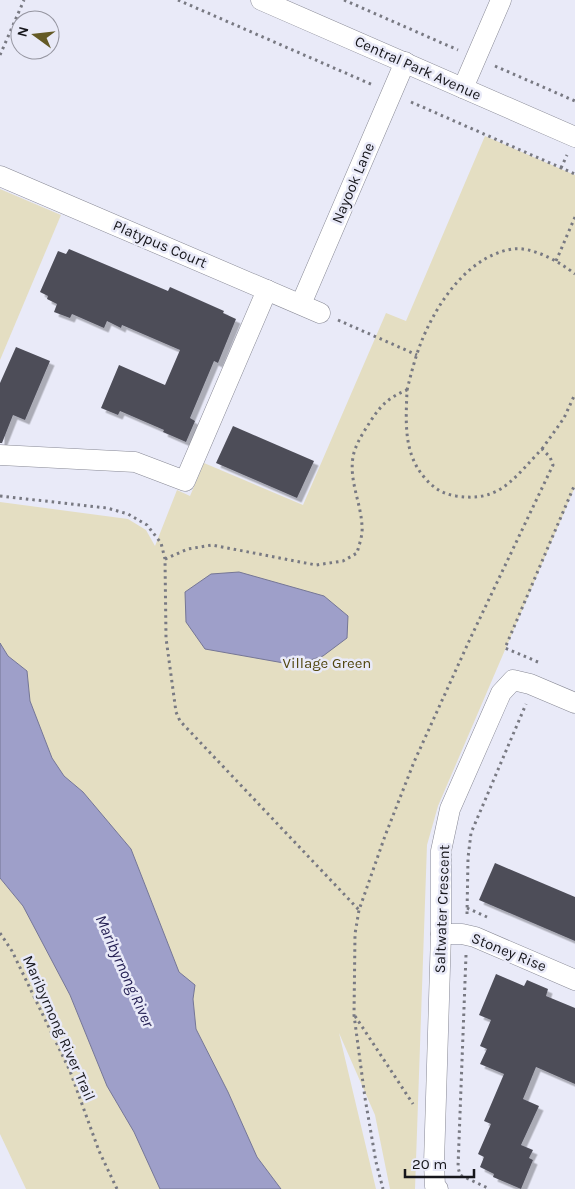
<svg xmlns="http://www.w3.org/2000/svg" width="575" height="1189" font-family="Karla,sans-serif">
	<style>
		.green { fill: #e4dec2 }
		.water { fill: #9e9fc9; stroke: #757695 }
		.building { fill: #4e4e59; filter: url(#shadow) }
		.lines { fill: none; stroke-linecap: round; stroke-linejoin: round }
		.street-casing { stroke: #888995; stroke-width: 21 }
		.path { stroke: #787982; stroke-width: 3; stroke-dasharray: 2.5 4; stroke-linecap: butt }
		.street { stroke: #fff; stroke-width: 20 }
		.labels { text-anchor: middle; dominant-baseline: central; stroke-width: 5; stroke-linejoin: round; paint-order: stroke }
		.street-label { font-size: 15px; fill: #16161b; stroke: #e9eaf8 }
		.park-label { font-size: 15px; fill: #524710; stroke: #e9eaf8 }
		.water-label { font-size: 16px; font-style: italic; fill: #252054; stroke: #e9eaf8 }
	</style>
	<defs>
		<filter id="shadow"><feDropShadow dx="4.5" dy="4.5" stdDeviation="0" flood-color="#0004"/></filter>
	</defs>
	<rect width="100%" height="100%" fill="#e9eaf8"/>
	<g class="green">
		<path d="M485 136 575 175V487L438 806 427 845 415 1189H390L375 1115 339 1033 376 1189H281L257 1157 228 1092 196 1029 193 999 195 985 179 972 131 849 83 792 64 776 52 758 30 701 27 671 8 656 0 643V502L128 519 146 530 155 546 177 490 190 496 204 463 303 505 386 313 406 321Z"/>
		<path d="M0 189 61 215 0 360Z"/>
		<path d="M0 878 23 906 70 995 107 1086 134 1132 160 1189H26L0 1134Z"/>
	</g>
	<g class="water">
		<path d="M239 572 324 596 348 616 347 638 323 656 295 665 205 649 186 622 185 592 211 574Z"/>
		<path d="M0 643 8 656 27 671 30 701 52 758 64 776 83 792 131 849 179 972 195 985 193 999 196 1029 228 1092 257 1157 281 1189H160L134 1132 107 1086 70 995 23 906 0 878Z"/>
	</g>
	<g class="building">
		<path d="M69 249 168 291 170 287 224 311 223 313 236 319 218 363 214 361 190 418 195 421 186 442 163 432 164 430 120 411 118 415 101 408 119 365 165 385 180 350 122 325 121 328 107 321 104 328 72 314 70 318 54 312 57 304 47 299 48 296 40 292 58 251 66 254Z"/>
		<path d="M16 347 50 361 25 420 13 415 2 443H0V383Z"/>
		<path d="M233 426 314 461 297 498 216 463Z"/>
		<path d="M495 863 575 897V941L479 900Z"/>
		<path d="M496 974 524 986 527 980 548 989 546 996 575 1008V1084L536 1067 523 1099 539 1106 521 1145 533 1150 529 1158 533 1160 521 1189 493 1177 494 1174 480 1167 484 1157 478 1154 491 1124 484 1121 504 1074 480 1064 487 1049 480 1046 491 1020 479 1015Z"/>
	</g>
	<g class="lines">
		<g class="street-casing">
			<g id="street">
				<path d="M261 0 575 137"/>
				<path d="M463 88 501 0"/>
				<path d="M0 176 320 313"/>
				<path d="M301 304 405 62"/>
				<path d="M0 455 135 462 185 481 267 290"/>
				<path d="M441 934H462L475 937 575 980"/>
				<path d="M438 1189 435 1186 434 1163 441 934V851L450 809 501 693 513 680 530 684 575 703"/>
			</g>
		</g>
		<g class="path">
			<path d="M178 0 373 85"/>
			<path d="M344 0 458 50"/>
			<path d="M0 55 24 0"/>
			<path d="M495 66 575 101"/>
			<path d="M411 102 575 174"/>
			<path d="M561 168 567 155"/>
			<path d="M556 261 575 217"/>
			<path d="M338 320 417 355"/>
			<path d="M407 390C412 370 417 350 426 331 442 296 471 256 512 249 532 246 560 262 575 274"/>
			<path d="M542 449 564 418 575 394"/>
			<path d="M0 496 107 508 128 514 147 525 161 543 165 559 166 638 176 712 180 721 359 910"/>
			<path d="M165 559 188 549 212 545 316 565 343 561 357 553C359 545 363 535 362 526 361 503 349 481 353 457 355 445 363 433 370 422 380 406 389 397 407 390 406 421 403 452 424 477 433 488 443 494 456 496 471 498 483 498 497 491 513 483 529 462 542 449L550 457 553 465 470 639 414 762 385 836 359 910 355 934 354 1015 365 1098 376 1162 383 1189"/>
			<path d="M538 662 505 648 575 484"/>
			<path d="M467 908 487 917"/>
			<path d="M467 914 468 858 471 833 526 704"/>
			<path d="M0 933 12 951 70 1071 99 1151 117 1189"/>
			<path d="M466 955 458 1167 460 1175 490 1189"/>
			<path d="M355 1016 413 1104"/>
		</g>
		<use href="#street" class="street"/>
	</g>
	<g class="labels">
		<g class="street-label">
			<text transform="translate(418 68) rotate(24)">Central Park Avenue</text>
			<text transform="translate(353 183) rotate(-67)">Nayook Lane</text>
			<text transform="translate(160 244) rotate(23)">Platypus Court</text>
			<text transform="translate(442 909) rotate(-88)">Saltwater Crescent</text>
			<text transform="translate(509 952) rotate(22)">Stoney Rise</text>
			<text transform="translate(59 1028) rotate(66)">Maribyrnong River Trail</text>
		</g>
		<g class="park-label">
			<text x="327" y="663">Village Green</text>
		</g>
		<g class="water-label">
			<text transform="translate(125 971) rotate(66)">Maribyrnong River</text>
		</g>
	</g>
	<g transform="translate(35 35) rotate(285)"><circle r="24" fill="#e9eaf8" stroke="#9595a0"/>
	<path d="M0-4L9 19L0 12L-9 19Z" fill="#645a26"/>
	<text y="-8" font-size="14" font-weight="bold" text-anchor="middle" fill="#16161b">N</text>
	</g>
	<path d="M405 1169v8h69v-8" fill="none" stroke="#16161b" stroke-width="2.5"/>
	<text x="412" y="1169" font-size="15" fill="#16161b" stroke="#e9eaf8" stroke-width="4" paint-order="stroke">20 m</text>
</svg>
